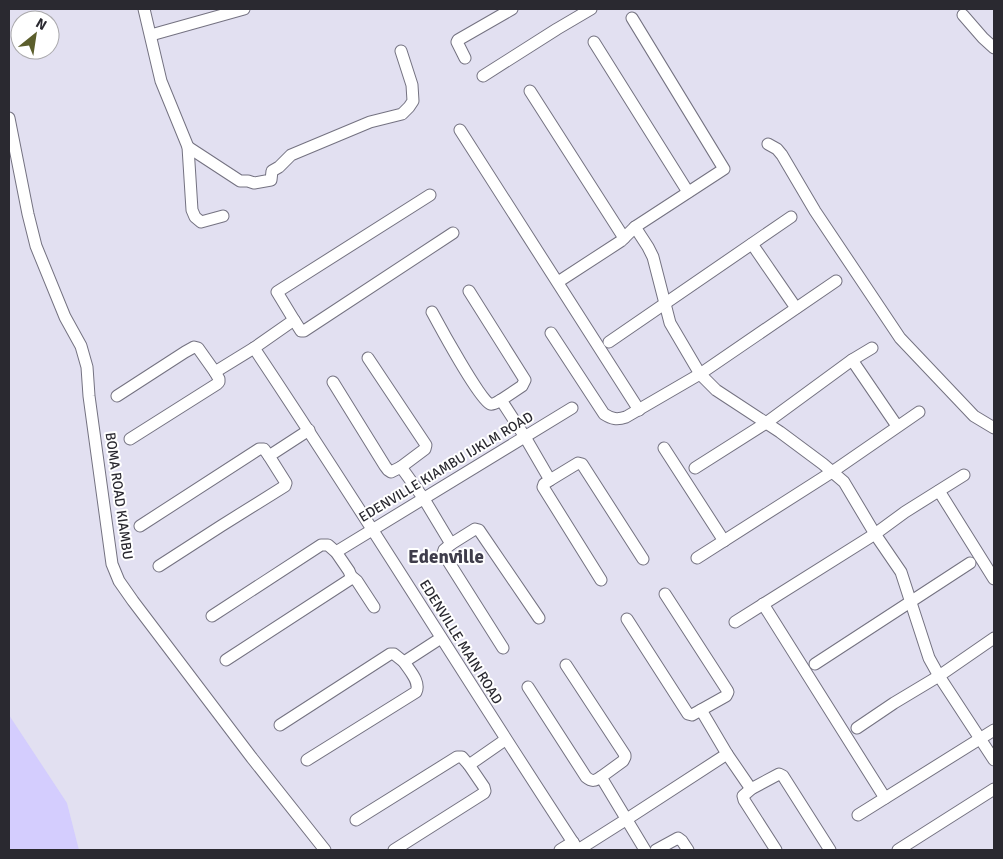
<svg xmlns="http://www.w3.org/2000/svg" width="1003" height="859" font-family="Signika,sans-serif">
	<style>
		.green { fill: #d4cdfe }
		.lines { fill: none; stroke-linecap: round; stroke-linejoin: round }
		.minor-casing { stroke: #747281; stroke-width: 13 }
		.minor { stroke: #fff; stroke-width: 11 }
		.labels { text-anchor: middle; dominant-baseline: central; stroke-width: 4; stroke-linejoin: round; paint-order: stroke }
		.street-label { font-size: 14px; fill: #2a2930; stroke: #fff }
		.district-label { font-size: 19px; font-weight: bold; fill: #3f3d4b; stroke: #fff }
	</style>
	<rect width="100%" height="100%" fill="#e2e0f1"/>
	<path class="green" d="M9 715 67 803 79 850H9Z"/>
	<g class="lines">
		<g class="minor-casing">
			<g id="minor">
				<path d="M144 9 161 81 188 147 192 210 195 217 201 222 223 216"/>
				<path d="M963 15 983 38 994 48"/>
				<path d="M151 35 244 9"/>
				<path d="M594 42 688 192"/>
				<path d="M465 58 457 42 458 40 512 9"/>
				<path d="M483 76 557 29 591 9"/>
				<path d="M530 91 624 238"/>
				<path d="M9 118 28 214 36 246 65 317 81 346 87 367 89 396 112 564 119 581 133 601 252 758 325 850"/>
				<path d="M460 130 639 410"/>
				<path d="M768 144 777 149 782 155 815 211 900 338 974 416 994 428"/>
				<path d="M188 147 240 181H248L254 183 271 180 272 171 279 167 291 155 370 122 402 114 409 107 413 101 412 85 401 51"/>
				<path d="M635 227 648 247 653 257 670 323 700 374 716 390 780 432 823 464 844 482 875 534 901 572 929 658 939 676 994 760"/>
				<path d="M752 244 796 308"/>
				<path d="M558 282 621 241 635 227 724 169 632 18"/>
				<path d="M469 291 525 380 522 386 501 400 525 437 550 480 578 463 582 464 643 559"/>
				<path d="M432 312C439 325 481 402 490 404 494 405 497 402 501 400"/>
				<path d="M294 320 301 331H304L453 233"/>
				<path d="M551 333 604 414C612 419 617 420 626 417L700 374 836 281"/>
				<path d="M609 342 791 217"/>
				<path d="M254 348C365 514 469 684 578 850L627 819 727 754"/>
				<path d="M368 358 426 445 425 449 401 467"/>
				<path d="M852 360 897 426"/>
				<path d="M333 382 385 466 388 470 391 472 401 467 424 499 451 544 475 529 479 530 539 618"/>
				<path d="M117 396 185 352 194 347 198 348 215 372 254 348 294 320 277 292 430 195"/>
				<path d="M130 439 217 384 219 382V379L215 372"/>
				<path d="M664 448 724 541"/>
				<path d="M695 468 766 423 852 360 872 348"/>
				<path d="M550 480 544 484 543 487 601 580"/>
				<path d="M939 491 994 579"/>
				<path d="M140 526 259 449H264L269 456"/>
				<path d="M451 544 444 550 443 553 503 648"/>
				<path d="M336 552 572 408"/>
				<path d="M697 558 832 472 919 412"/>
				<path d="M159 566 221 526 285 486 286 483 269 456 309 430"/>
				<path d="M763 604 885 798"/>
				<path d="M212 616 321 545H328L336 552 349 571 351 576 357 581 374 607"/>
				<path d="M627 619 688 714 692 715 726 696 728 692 727 690 665 594"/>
				<path d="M735 622 875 534 905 512 964 475"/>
				<path d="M226 660 349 580 351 576"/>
				<path d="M815 664 970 563"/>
				<path d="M566 665 625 755V757L623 761 601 777 645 850"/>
				<path d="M528 687 586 777C592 782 595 781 601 777"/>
				<path d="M701 710 727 754 751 789"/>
				<path d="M280 725 390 654H394L404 662"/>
				<path d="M857 728 894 703 939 676 994 638"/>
				<path d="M307 760 416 692C421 682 409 670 404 662L441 638"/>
				<path d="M858 815 994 730"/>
				<path d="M356 820 457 757H462L469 765"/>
				<path d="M394 850 484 793 485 791 484 787 469 765 505 740"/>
				<path d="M560 850 573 842"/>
				<path d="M656 850 678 838 682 841 688 850"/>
				<path d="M776 850 744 800 743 796 751 789 779 774 783 776 830 850"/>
				<path d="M898 850 994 789"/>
			</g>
		</g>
		<use href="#minor" class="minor"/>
	</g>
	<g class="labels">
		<g class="street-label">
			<text transform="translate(446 467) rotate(-31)">EDENVILLE KIAMBU IJKLM ROAD</text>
			<text transform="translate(119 496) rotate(82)">BOMA ROAD KIAMBU</text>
			<text transform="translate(461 642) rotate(58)">EDENVILLE MAIN ROAD</text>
		</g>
		<g class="district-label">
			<text x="446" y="557">Edenville</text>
		</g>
	</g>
	<rect width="1003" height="859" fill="none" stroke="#2a2930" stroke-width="20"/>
	<g transform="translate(35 35) rotate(30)"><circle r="24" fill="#ffffff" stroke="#aaa9ac"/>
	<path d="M0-4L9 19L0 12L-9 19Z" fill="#5b5e2c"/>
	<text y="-8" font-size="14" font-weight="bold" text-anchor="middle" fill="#2a2930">N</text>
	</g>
</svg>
